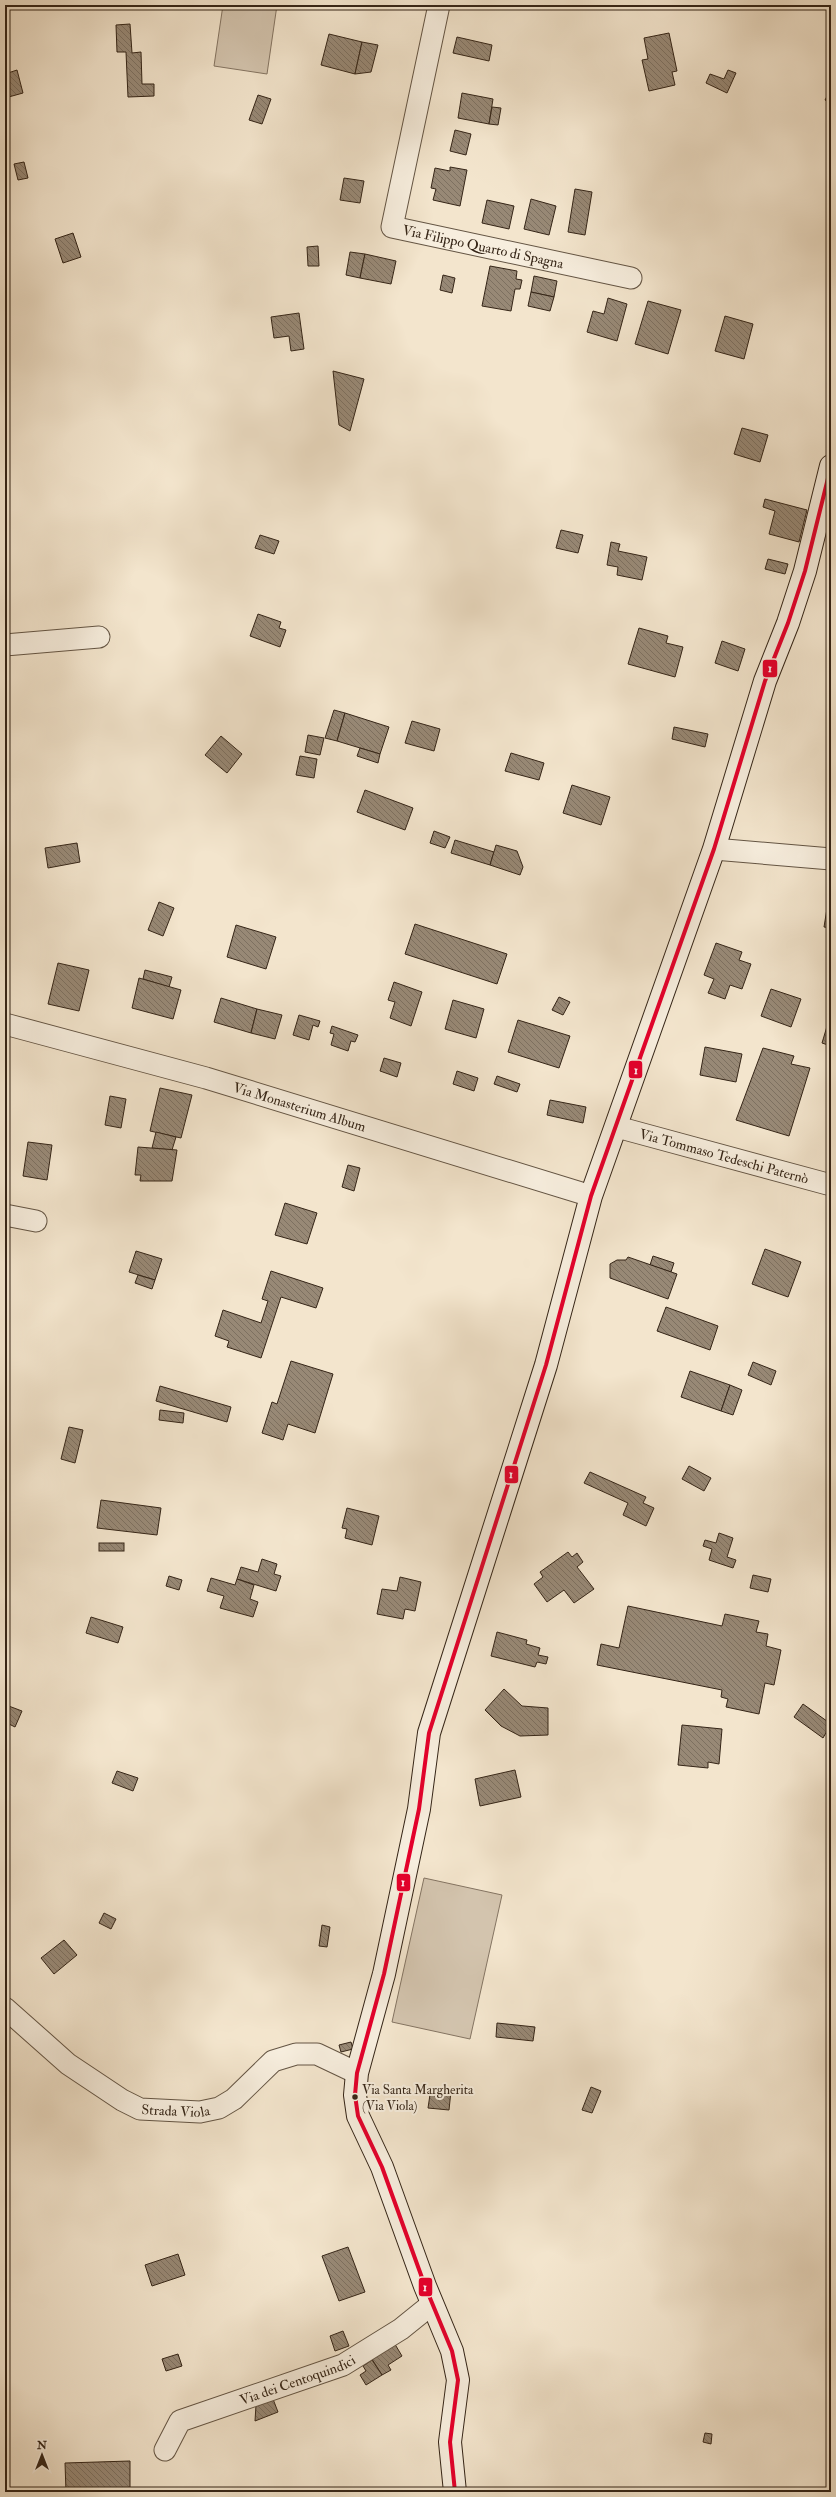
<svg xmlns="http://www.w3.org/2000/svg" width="836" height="2497" font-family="'IM FELL Double Pica',serif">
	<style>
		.grass { fill: #d3c4ae; stroke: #847462 }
		.building { fill: url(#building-back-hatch); stroke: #352517 }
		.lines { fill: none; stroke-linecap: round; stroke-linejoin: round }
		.street-casing { stroke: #645544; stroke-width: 23 }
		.secondary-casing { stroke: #352517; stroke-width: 24 }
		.street { stroke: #f7eede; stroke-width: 21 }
		.secondary { stroke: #f7eede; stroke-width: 22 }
		.bus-1-casing { stroke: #f7eede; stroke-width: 7 }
		.bus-1 { stroke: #e4002b; stroke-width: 4 }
		.bus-dot { fill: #352517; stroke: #f7eede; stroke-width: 1.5 }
		.labels { text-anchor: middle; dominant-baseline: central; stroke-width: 4; stroke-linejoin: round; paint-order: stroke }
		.bus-label { font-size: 13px; fill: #352517; stroke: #f7eede; text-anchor: start }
		.street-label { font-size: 14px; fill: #352517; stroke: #f7eede }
		.line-badge { stroke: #f7eede; stroke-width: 1.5 }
		.badge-label { font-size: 11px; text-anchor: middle; font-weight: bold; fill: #fff }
	</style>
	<defs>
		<pattern id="building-back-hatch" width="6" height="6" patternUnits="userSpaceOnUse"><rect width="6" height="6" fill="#988976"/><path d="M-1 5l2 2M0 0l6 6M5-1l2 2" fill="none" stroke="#7d7060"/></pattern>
	</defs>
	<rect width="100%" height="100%" fill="#f3e5cd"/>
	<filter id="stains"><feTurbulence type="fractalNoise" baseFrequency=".005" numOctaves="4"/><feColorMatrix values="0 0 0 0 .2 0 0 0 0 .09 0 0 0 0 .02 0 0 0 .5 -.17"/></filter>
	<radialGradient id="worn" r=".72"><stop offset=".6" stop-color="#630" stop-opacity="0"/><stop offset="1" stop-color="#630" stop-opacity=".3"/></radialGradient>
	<g class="grass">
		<path d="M223 5H277L267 74 214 66Z"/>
		<path d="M424 1878 502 1895 470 2039 392 2022Z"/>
	</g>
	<g class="building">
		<path d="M130 24 132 53 141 52 142 84H154V96L128 97 126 52H117L116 25Z"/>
		<path d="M669 33 677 71 672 72 675 85 649 91 642 60 648 59 644 38Z"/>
		<path d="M329 34 362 42 355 74 321 65Z"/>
		<path d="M457 37 492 45 489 61 453 53Z"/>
		<path d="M362 42 378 45 371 72 355 74Z"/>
		<path d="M17 70 23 93 5 98V74Z"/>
		<path d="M728 70 736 73 727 93 706 83 710 74 724 79Z"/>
		<path d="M831 89V103L825 100Z"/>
		<path d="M462 93 493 99 489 124 458 118Z"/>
		<path d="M258 95 271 99 262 124 249 120Z"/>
		<path d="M492 107 501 108 498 125 489 124Z"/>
		<path d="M455 130 471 134 466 155 450 151Z"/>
		<path d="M24 162 28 178 18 180 14 164Z"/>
		<path d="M450 167 467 170 460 206 433 200 436 189 431 188 435 168 450 171Z"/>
		<path d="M344 178 364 181 360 203 340 200Z"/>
		<path d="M575 189 592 192 585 235 568 232Z"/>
		<path d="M531 199 556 206 549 235 524 229Z"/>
		<path d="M487 200 514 206 509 229 482 223Z"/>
		<path d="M73 233 81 257 63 263 55 239Z"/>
		<path d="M318 246 319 266H308L307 247Z"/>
		<path d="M350 252 365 254 360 278 346 275Z"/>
		<path d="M365 254 396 261 391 284 360 278Z"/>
		<path d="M490 266 517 271 516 279 522 280 520 289H515L511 311 482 306Z"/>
		<path d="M443 275 455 278 452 293 440 290Z"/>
		<path d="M534 276 557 281 554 297 531 292Z"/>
		<path d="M531 292 554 297 550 311 528 306Z"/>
		<path d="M608 298 627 304 617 341 587 332 593 311 604 314Z"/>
		<path d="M648 301 681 310 668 354 635 344Z"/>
		<path d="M299 313 304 349 291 351 289 336 274 338 271 317Z"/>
		<path d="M725 316 753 324 744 359 715 351Z"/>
		<path d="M333 371 364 379 350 431 339 425Z"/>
		<path d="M742 428 768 435 760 462 734 454Z"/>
		<path d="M765 499 807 510 799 542 769 534 775 511 763 507Z"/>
		<path d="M561 530 583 535 578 553 556 548Z"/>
		<path d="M260 535 279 541 274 554 255 548Z"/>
		<path d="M611 542 620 544 618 551 647 557 642 580 617 575 618 567 607 565Z"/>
		<path d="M768 559 788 564 785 574 765 569Z"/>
		<path d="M258 614 281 622 279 628 286 630 280 647 250 636Z"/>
		<path d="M639 628 668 636 666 643 683 647 675 677 628 664Z"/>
		<path d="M722 641 745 649 738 671 715 663Z"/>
		<path d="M334 710 345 713 337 741 325 738Z"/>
		<path d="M345 713 389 727 380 754 337 741Z"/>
		<path d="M412 721 440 729 434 751 405 743Z"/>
		<path d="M674 727 708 734 705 747 672 739Z"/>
		<path d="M308 735 324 738 320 755 305 752Z"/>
		<path d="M221 736 242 754 227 773 205 755Z"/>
		<path d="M360 748 380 754 378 763 357 756Z"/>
		<path d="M511 753 544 763 539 780 505 771Z"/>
		<path d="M300 756 317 759 314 778 296 775Z"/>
		<path d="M572 785 610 797 601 825 563 813Z"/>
		<path d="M365 790 413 808 405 830 357 812Z"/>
		<path d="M434 831 450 837 445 848 430 843Z"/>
		<path d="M455 840 494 852 490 865 451 853Z"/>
		<path d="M77 843 80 862 48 868 45 848Z"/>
		<path d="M496 845 517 851 523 867 520 875 490 865Z"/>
		<path d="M830 890H831V928L824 927Z"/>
		<path d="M159 902 174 908 163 936 148 930Z"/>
		<path d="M415 924 507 954 497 984 405 954Z"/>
		<path d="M236 925 276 937 266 969 227 957Z"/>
		<path d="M716 943 742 952 739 960 751 964 742 989 730 985 725 999 708 993 714 979 704 975Z"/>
		<path d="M58 963 89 970 79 1011 48 1004Z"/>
		<path d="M145 970 172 977 169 987 143 979Z"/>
		<path d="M139 978 181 990 173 1019 132 1008Z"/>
		<path d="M394 982 422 992 411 1026 390 1018 395 1002 388 1000Z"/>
		<path d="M771 989 801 999 791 1027 761 1016Z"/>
		<path d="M559 997 570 1002 563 1015 552 1010Z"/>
		<path d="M221 998 257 1009 251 1033 214 1022Z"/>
		<path d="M453 1000 484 1009 476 1038 445 1029Z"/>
		<path d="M257 1009 282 1015 275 1039 251 1033Z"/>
		<path d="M831 1013V1046L822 1043Z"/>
		<path d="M299 1015 320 1021 318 1027 313 1025 309 1040 293 1035Z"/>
		<path d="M518 1020 570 1036 559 1068 508 1052Z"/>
		<path d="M332 1026 358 1035 355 1042 351 1041 348 1051 331 1045 334 1034 330 1033Z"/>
		<path d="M705 1047 742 1054 736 1082 700 1075Z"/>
		<path d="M763 1048 794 1056 791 1064 810 1068 789 1136 736 1120Z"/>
		<path d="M384 1058 401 1063 397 1077 380 1071Z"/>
		<path d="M457 1071 478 1078 474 1091 453 1084Z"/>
		<path d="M497 1076 520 1084 517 1092 494 1084Z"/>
		<path d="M160 1088 192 1095 181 1138 150 1131Z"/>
		<path d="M110 1096 126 1099 121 1128 105 1125Z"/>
		<path d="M550 1100 586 1107 583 1123 547 1115Z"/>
		<path d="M156 1132 176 1137 172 1150 152 1148Z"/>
		<path d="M28 1142 52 1145 47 1180 23 1176Z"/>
		<path d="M138 1147 177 1150 172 1181H140L141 1175H135Z"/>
		<path d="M348 1165 360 1168 354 1191 342 1187Z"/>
		<path d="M285 1203 317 1213 307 1244 275 1235Z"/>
		<path d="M765 1249 801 1262 788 1297 752 1284Z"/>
		<path d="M136 1251 162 1259 155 1280 129 1272Z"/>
		<path d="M653 1256 674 1263 671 1272 650 1265Z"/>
		<path d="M628 1257 677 1274 668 1299 610 1278V1264L617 1260H626Z"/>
		<path d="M271 1271 323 1288 316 1308 281 1297 261 1358 227 1347 229 1341 215 1336 223 1310 261 1323 268 1301 262 1299Z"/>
		<path d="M138 1275 155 1280 152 1289 135 1283Z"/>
		<path d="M666 1307 718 1326 710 1350 657 1331Z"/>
		<path d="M291 1361 333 1374 315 1433 288 1424 283 1440 262 1433 272 1402 277 1404Z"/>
		<path d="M753 1362 776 1371 771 1385 748 1375Z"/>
		<path d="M690 1371 730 1385 721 1411 681 1397Z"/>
		<path d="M730 1385 742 1390 733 1415 721 1411Z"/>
		<path d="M160 1386 231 1407 227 1422 156 1401Z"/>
		<path d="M160 1410 184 1413 183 1423 159 1420Z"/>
		<path d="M69 1427 83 1430 75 1463 61 1459Z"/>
		<path d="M689 1466 711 1478 704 1491 682 1479Z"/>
		<path d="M590 1472 646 1497 643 1503 654 1508 646 1526 623 1515 628 1503 584 1483Z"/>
		<path d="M101 1500 161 1508 157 1535 97 1528Z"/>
		<path d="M347 1508 379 1516 372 1545 345 1538 347 1529 342 1528Z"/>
		<path d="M719 1533 733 1538 727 1557 736 1560 733 1568 709 1560 712 1549 703 1546 705 1540 716 1543Z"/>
		<rect x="99" y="1543" width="25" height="8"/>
		<path d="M568 1552 572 1557 577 1553 583 1562 577 1567 594 1589 574 1603 564 1590 547 1602 534 1584 543 1577 540 1572Z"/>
		<path d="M262 1559 277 1564 274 1574 281 1576 276 1591 237 1579 241 1567 258 1572Z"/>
		<path d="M753 1575 771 1579 768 1592 750 1588Z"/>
		<path d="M169 1576 182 1580 179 1590 166 1586Z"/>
		<path d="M400 1577 421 1582 415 1611 405 1609 403 1619 377 1614 382 1589 397 1591Z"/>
		<path d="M211 1578 235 1585 237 1579 254 1585 250 1599 258 1602 253 1617 220 1608 224 1596 207 1591Z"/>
		<path d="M628 1606 722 1626 725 1614 759 1621 756 1632 768 1634 766 1646 781 1650 774 1685 765 1683 759 1714 726 1707 728 1699 721 1697 722 1690 597 1665 601 1644 619 1648Z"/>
		<path d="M91 1617 123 1627 118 1643 86 1633Z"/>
		<path d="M497 1632 527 1640 526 1644 540 1648 538 1655 548 1657 546 1664 537 1662 535 1667 491 1656Z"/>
		<path d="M504 1689 522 1706 548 1708V1735L520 1736 501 1726 485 1710Z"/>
		<path d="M803 1704 831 1724 823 1738 794 1717Z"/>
		<path d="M6 1705 22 1711 15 1727 5 1722Z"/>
		<path d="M682 1725 722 1729 719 1764 708 1762V1768L678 1765Z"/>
		<path d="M515 1770 521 1797 480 1806 475 1779Z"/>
		<path d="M117 1771 138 1778 133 1791 112 1783Z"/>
		<path d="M104 1913 116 1919 111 1929 99 1923Z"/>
		<path d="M322 1925 330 1927 327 1947 319 1946Z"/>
		<path d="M64 1940 77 1955 54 1974 41 1958Z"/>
		<path d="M497 2023 535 2027 533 2041 496 2037Z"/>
		<path d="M351 2042 353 2049 341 2052 339 2045Z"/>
		<path d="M591 2087 601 2091 592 2113 582 2110Z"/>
		<path d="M431 2088 451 2091 449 2110 428 2108Z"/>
		<path d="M348 2247 365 2292 339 2301 322 2256Z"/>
		<path d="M178 2254 185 2275 152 2286 145 2265Z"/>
		<path d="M343 2331 349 2346 335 2351 330 2336Z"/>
		<path d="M393 2341 402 2356 388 2365 391 2370 382 2375 370 2356Z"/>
		<path d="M178 2354 182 2366 166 2371 162 2359Z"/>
		<path d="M372 2360 382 2375 366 2385 360 2375 366 2371 363 2366Z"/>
		<path d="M273 2399 278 2412 255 2421 256 2405Z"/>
		<path d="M705 2433 712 2434 711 2444 703 2442Z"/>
		<path d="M130 2461V2492H66L65 2463Z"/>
	</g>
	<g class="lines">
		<g class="street-casing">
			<g id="street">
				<path id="s1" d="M439 5 392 227 631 278"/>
				<path d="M5 645 99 637"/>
				<path d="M714 849 831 859"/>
				<path id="s2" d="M5 1024 206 1078 591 1196"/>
				<path id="s3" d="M617 1127 831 1185"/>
				<path d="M5 1215 36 1221"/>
				<path id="s4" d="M5 2008 68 2064 122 2100 140 2109 200 2112 219 2108 234 2099 273 2061 296 2054H317L357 2073"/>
				<path id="s5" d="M165 2450 180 2421 343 2365 401 2329 432 2304"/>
			</g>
		</g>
		<g class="secondary-casing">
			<path id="secondary" d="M455 2492 450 2442 458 2380 452 2351 425 2286 382 2167 358 2116 355 2095 357 2073 384 1974 419 1809 429 1733 546 1365 591 1196 714 849 765 681 788 623 805 571 831 466"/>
		</g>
		<use href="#street" class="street"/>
		<use href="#secondary" class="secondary"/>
		<g class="bus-1-casing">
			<path id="bus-1" d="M455 2492 450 2442 458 2380 452 2351 425 2286 382 2167 358 2116 355 2095 357 2073 384 1974 419 1809 429 1733 546 1365 591 1196 714 849 765 681 788 623 805 571 831 466"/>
		</g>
		<use href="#bus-1" class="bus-1"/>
	</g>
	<circle class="bus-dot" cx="355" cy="2097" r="3.5"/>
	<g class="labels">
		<g class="bus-label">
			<text x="362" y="2090">Via Santa Margherita<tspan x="362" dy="16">(Via Viola)</tspan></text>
		</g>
		<g class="street-label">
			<text stroke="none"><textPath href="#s1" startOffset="320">Via Filippo Quarto di Spagna</textPath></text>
			<text stroke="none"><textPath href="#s2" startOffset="306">Via Monasterium Album</textPath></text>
			<text stroke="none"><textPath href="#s3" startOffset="111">Via Tommaso Tedeschi Paternò</textPath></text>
			<text stroke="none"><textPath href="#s4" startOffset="205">Strada Viola</textPath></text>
			<text stroke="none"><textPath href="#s5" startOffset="157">Via dei Centoquindici</textPath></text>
		</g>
	</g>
	<g class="line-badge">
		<rect x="762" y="659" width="16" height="19" rx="4" fill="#e4002b"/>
		<rect x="628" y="1060" width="15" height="19" rx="4" fill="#e4002b"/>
		<rect x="504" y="1465" width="15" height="19" rx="4" fill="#e4002b"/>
		<rect x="396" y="1873" width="15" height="19" rx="4" fill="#e4002b"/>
		<rect x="418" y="2277" width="15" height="20" rx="4" fill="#e4002b"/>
	</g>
	<g class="badge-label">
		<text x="770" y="672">1</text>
		<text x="636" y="1074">1</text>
		<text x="511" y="1478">1</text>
		<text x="403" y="1886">1</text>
		<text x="425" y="2291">1</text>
	</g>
	<rect width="836" height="2497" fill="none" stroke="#f3e5cd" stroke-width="20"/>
	<rect x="6" y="6" width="824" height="2485" fill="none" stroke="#352517" stroke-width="2"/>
	<rect x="10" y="10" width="816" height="2477" fill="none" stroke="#352517"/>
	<g transform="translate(42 2455)" stroke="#f7eede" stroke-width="3" paint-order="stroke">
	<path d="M0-3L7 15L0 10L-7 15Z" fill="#352517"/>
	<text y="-6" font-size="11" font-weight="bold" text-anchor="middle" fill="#352517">N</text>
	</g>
	<rect width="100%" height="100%" filter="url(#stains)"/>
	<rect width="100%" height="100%" fill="url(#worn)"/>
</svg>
